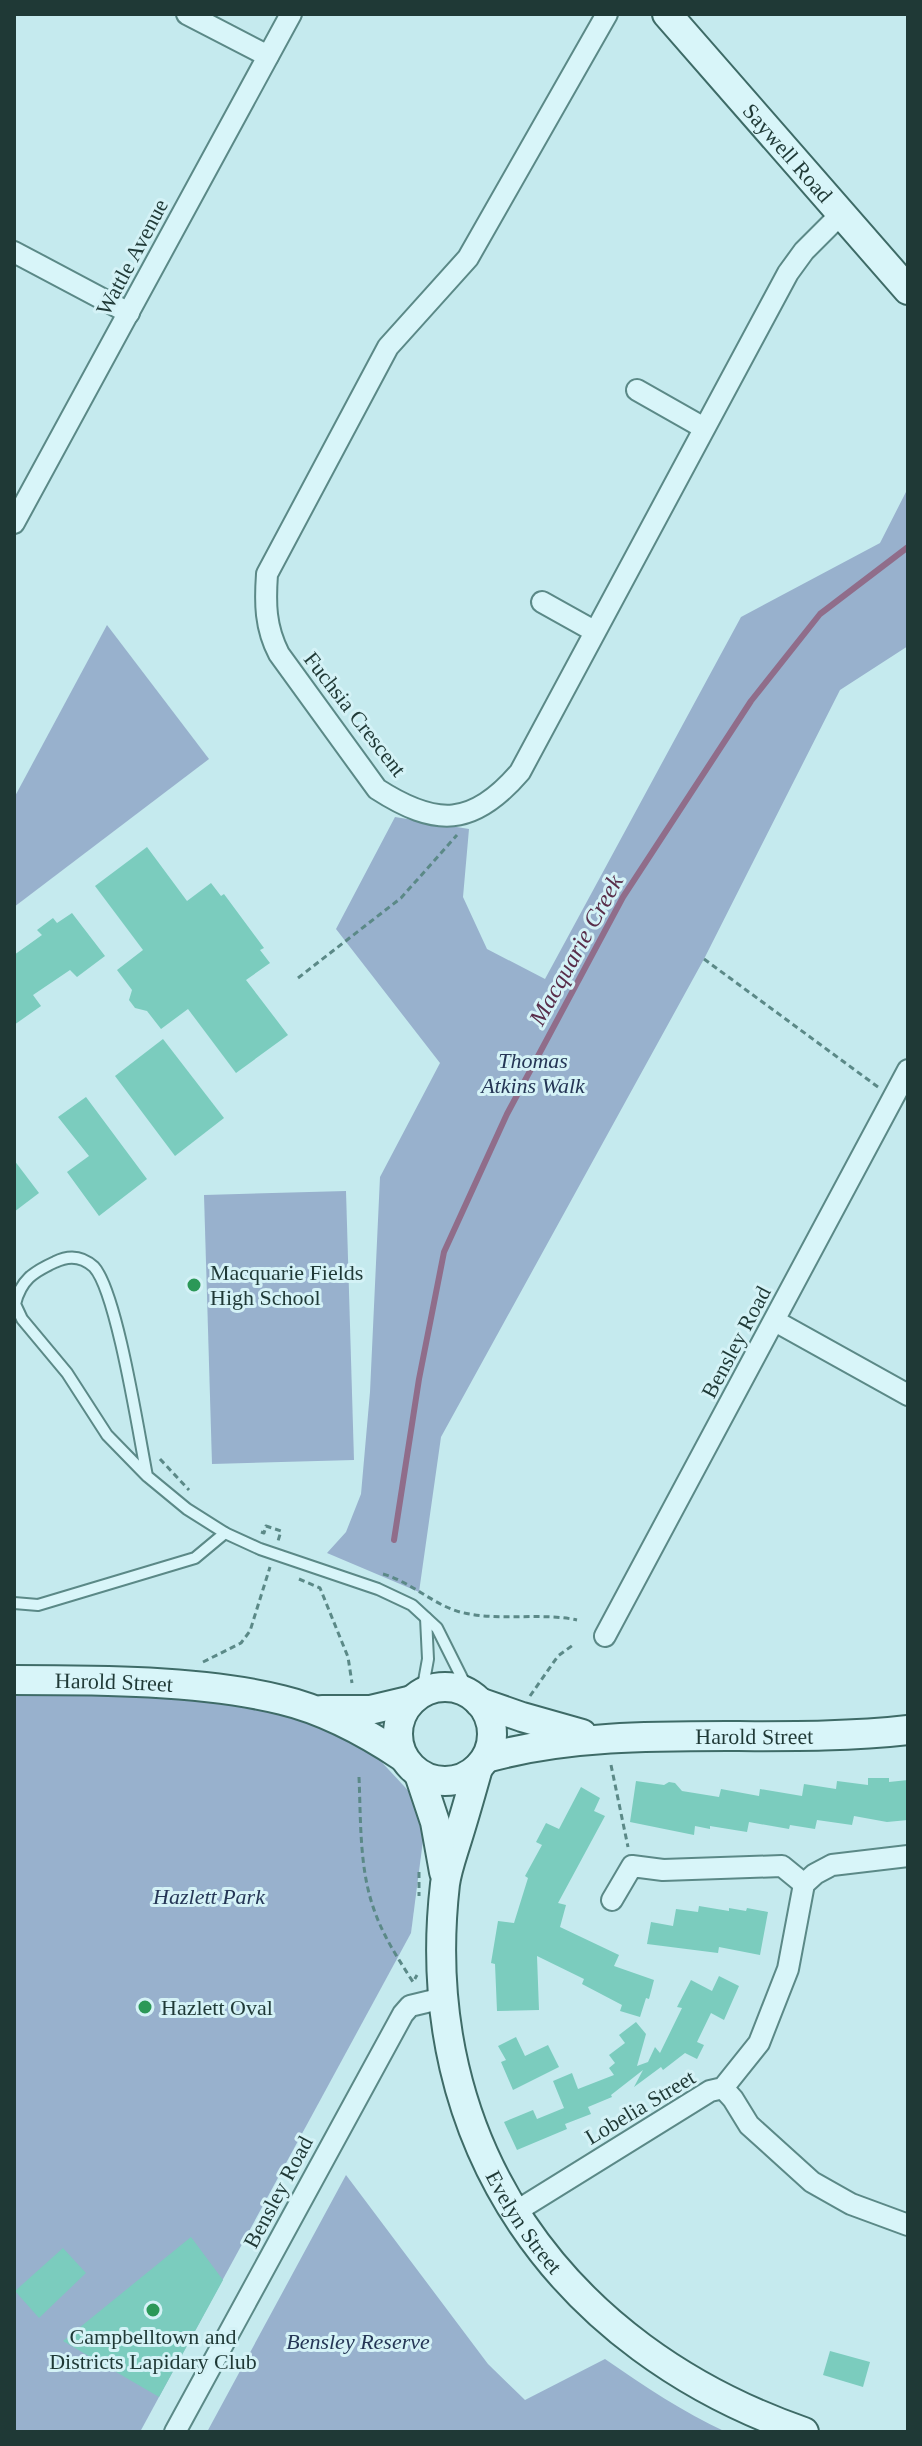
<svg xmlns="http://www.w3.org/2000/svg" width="922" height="2446" font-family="'Times New Roman',serif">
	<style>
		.green { fill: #98b1cd }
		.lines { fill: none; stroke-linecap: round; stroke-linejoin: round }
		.stream { stroke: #906d8a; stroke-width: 6 }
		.building { fill: #7bccbe }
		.lane-casing { stroke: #5b8987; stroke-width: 14 }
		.street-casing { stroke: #5b8987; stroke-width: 24 }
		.secondary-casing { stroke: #3e6b67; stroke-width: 32 }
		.path { stroke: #5b8987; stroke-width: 3; stroke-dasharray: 6 4; stroke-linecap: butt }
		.lane { stroke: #d8f5f9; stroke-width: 10 }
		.street { stroke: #d8f5f9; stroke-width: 20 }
		.secondary { stroke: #d8f5f9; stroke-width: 28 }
		.poi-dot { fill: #2b9857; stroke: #d4f2f6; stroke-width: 3 }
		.labels { text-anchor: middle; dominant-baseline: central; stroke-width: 6; stroke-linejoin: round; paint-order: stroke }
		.street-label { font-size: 22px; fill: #1f3936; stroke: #d4f2f6 }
		.park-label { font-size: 22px; font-style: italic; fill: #253656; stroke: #d4f2f6 }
		.poi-label { font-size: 22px; fill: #1f3936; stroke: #d4f2f6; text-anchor: start }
		.water-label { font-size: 24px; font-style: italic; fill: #592e4a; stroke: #d4f2f6 }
	</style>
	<rect width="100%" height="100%" fill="#c5eaee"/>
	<g class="green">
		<path d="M908 488V646L840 690 704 959 441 1437 419 1592 327 1553 346 1532 361 1494 370 1392 380 1177 440 1063 336 929 395 817 469 829 463 897 487 949 545 979 741 617 880 543Z"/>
		<path d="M107 625 209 759 14 907V798Z"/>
		<path d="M346 1191 354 1460 212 1464 204 1195Z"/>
		<path d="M14 1692 193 1696 263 1706 362 1741 417 1800 425 1825 411 1933 140 2432H14Z"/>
		<path d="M346 2175 488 2364 525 2400 605 2359C644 2386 683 2412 726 2432H207Z"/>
	</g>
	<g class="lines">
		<path class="stream" d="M394 1540 419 1379 444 1252 507 1114 623 897 751 701 820 614 908 547"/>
	</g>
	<g class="building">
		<path d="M147 847 187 901 211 883 221 896 224 894 264 948 260 950 270 963 246 980 288 1035 236 1073 188 1009 161 1029 147 1011 135 1008 129 1000 132 990 117 970 143 950 95 886Z"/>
		<path d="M72 913 105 956 77 977 70 970 33 995 41 1006 14 1025V955L42 935 37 930 53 918 57 923Z"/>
		<path d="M163 1039 224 1118 175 1156 115 1076Z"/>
		<path d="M86 1097 147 1179 99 1216 67 1172 89 1156 58 1117Z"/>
		<path d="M14 1160 39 1193 14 1212Z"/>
		<path d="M868 1778H889V1782L908 1780V1820L887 1822 854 1816 852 1825 817 1820 815 1829 790 1825 789 1829 749 1822 747 1832 710 1826V1829L695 1826 694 1835 630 1822 636 1781 664 1785 669 1782 675 1783 682 1791 719 1797 721 1789 759 1796 760 1789 802 1796 804 1784 836 1789 837 1781 868 1785Z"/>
		<path d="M581 1787 600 1798 594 1811 605 1816 558 1903 566 1905 560 1927 619 1955 614 1966 654 1980 649 1999 646 1998 640 2017 620 2011 622 2005 582 1984 584 1979 537 1956 539 2010 497 2011 495 1964 491 1963 498 1921 514 1923 528 1878 525 1876 542 1845 536 1842 546 1823 559 1829Z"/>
		<path d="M699 1906 729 1911V1908L746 1911 747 1908 768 1912 760 1955 719 1947 718 1953 647 1944 651 1922 673 1926 676 1909 698 1912Z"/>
		<path d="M719 1976 739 1986 724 2020 711 2013 697 2042 704 2045 697 2059 685 2053 663 2070 661 2067 634 2087 643 2070 611 2095 612 2097 588 2107 591 2114 565 2124 567 2129 517 2150 504 2122 533 2110 537 2119 564 2108 553 2081 572 2073 578 2089 614 2075 609 2068 615 2063 609 2055 625 2043 619 2035 636 2022 646 2034 637 2066 648 2062 655 2047 660 2053 682 2008 677 2007 691 1980 712 1991Z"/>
		<path d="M516 2037 525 2056 548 2045 559 2067 513 2090 501 2062 506 2060 498 2046Z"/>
		<path d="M191 2237 223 2280 159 2397 63 2341Z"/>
		<path d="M63 2248 86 2273 39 2318 15 2291Z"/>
		<path d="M830 2351 870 2362 863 2387 823 2375Z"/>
	</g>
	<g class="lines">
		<g class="lane-casing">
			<g id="lane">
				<path d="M147 1476C139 1436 117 1292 94 1267 82 1256 69 1255 55 1262 33 1272 21 1280 15 1304L22 1319 67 1373 107 1435 147 1476 187 1509 225 1533 260 1549 378 1589 412 1605 437 1628 470 1694"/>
				<path d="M14 1603 38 1605 195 1558 225 1533"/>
				<path d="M422 1692 428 1659 426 1618"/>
			</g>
		</g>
		<g class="street-casing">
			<g id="street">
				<path d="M187 14 268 56"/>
				<path d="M607 14 468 258 388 347 267 574C265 603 265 627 279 654L377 789C436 827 473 827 520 772L788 273 804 251 841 214"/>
				<path d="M14 252 129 313"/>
				<path d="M637 390 704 428"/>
				<path d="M14 523 291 14"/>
				<path d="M542 602 594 631"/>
				<path d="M775 1321 908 1395"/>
				<path d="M605 1636 908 1070"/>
				<path d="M612 1900 632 1866 663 1870 782 1866 804 1884"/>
				<path d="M723 2088 733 2099 749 2125 812 2182 851 2204 908 2225"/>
				<path d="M515 2212 710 2091 723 2088 759 2043 788 1969 804 1884 815 1874 832 1865 908 1856"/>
				<path d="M175 2432 403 2014 410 2006 443 1998"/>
			</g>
		</g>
		<g class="secondary-casing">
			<g id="secondary">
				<path id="s1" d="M667 14 908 290"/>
				<path id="s2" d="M14 1680C97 1680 202 1680 282 1700 324 1710 367 1733 403 1757"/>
				<circle cx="445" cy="1734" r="47"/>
				<path d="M479 1702 522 1717 582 1734"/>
				<path d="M322 1710H370L412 1700"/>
				<path id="s3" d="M486 1758C619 1721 769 1746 908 1730"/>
				<path id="s4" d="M478 1768C471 1793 464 1818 456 1843 452 1856 447 1870 445 1884 415 2144 562 2348 804 2432"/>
				<path d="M419 1774 435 1822 444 1872"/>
			</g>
		</g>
		<g class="path">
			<path d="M704 959 878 1087"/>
			<path d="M298 978 401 898 457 835"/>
			<path d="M160 1459 189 1490"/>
			<path d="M261 1532 264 1533 266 1526 281 1531 278 1541"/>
			<path d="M383 1574C411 1582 432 1604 460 1612 499 1622 539 1612 577 1620"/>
			<path d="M299 1579 320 1588 348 1657 352 1683"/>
			<path d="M203 1662 241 1643 250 1631 270 1567"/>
			<path d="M530 1696 558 1656 573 1645"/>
			<path d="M611 1765 628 1847"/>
			<path d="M359 1777C361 1823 359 1872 376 1915 385 1939 399 1960 413 1982L417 1975"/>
			<path d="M419 1872V1896"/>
		</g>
		<use href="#lane" class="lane"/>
		<use href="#street" class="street"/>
		<use href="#secondary" class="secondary"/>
	</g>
	<g class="poi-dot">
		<circle cx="194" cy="1285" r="8"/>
		<circle cx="145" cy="2007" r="8"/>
		<circle cx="153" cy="2310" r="8"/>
	</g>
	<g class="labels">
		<g class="street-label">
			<text stroke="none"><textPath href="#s1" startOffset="184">Saywell Road</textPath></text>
			<text transform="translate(132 257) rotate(-62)">Wattle Avenue</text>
			<text transform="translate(355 714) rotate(52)">Fuchsia Crescent</text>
			<text transform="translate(736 1342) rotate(-62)">Bensley Road</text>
			<text stroke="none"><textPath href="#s2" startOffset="100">Harold Street</textPath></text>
			<text stroke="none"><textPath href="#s3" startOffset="270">Harold Street</textPath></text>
			<text transform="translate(640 2107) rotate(-31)">Lobelia Street</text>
			<text transform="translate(278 2192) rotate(-62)">Bensley Road</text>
			<text stroke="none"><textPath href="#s4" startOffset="476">Evelyn Street</textPath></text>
		</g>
		<g class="park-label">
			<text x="533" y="1060">Thomas<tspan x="533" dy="25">Atkins Walk</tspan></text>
			<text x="209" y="1896">Hazlett Park</text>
			<text x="358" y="2341">Bensley Reserve</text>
		</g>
		<g class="poi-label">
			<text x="210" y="1272">Macquarie Fields<tspan x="210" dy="25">High School</tspan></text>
			<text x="161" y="2007">Hazlett Oval</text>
			<text x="153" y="2336" text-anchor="middle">Campbelltown and<tspan x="153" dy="25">Districts Lapidary Club</tspan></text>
		</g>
		<g class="water-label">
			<text transform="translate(576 950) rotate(-61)">Macquarie Creek</text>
		</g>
	</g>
	<rect width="922" height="2446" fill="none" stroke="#1f3936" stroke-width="32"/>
</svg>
